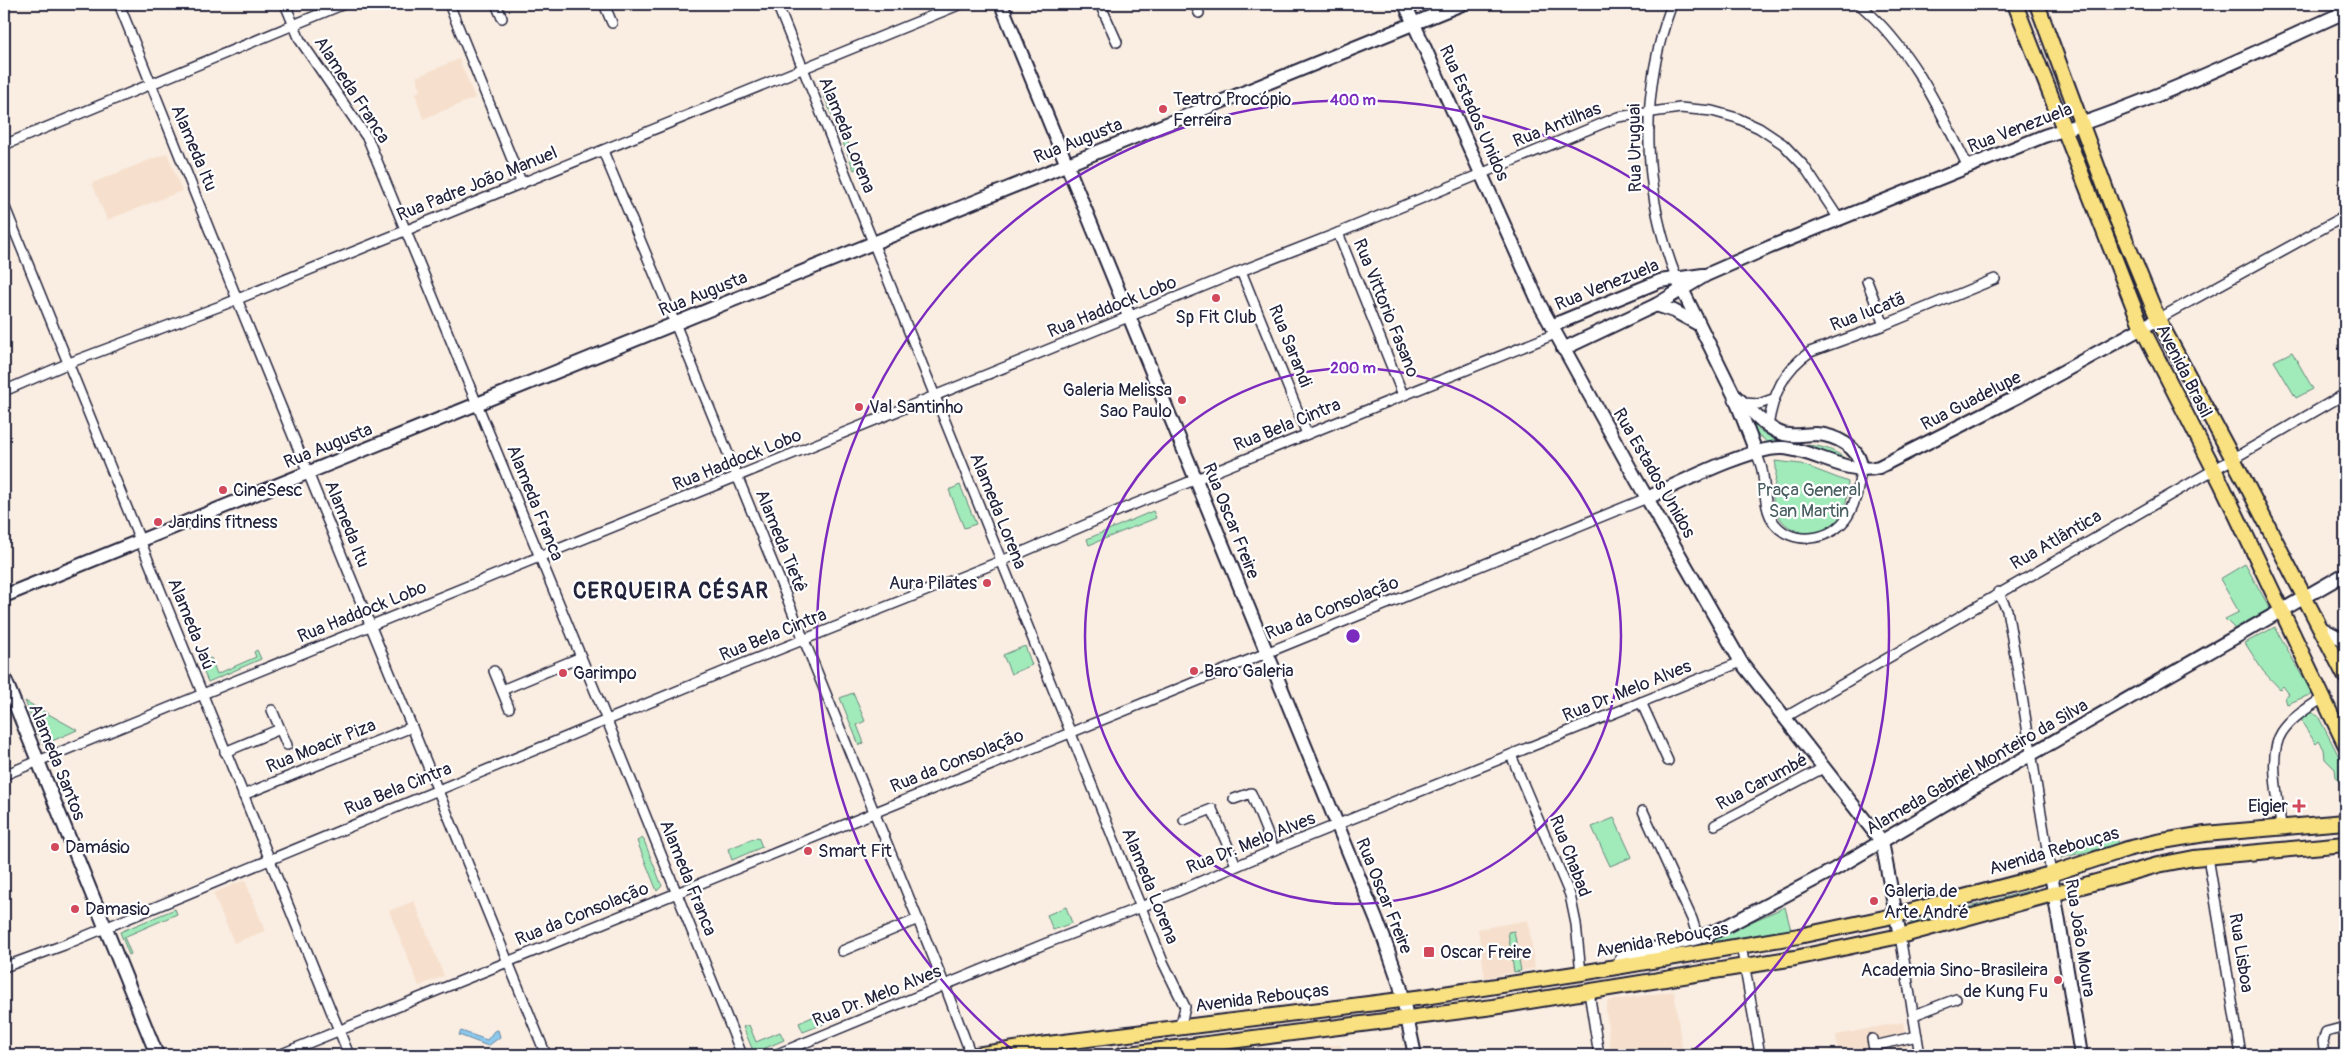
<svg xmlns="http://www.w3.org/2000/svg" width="2349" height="1059" font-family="Pangolin,sans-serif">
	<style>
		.built { fill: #f6e0cd }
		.green { fill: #a1ebba; stroke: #62867a }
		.water { fill: #8cc8ec; stroke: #6286a5 }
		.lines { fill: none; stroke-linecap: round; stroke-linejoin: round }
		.street-casing { stroke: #22223b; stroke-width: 12 }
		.secondary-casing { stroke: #22223b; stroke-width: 16 }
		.primary-casing { stroke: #22223b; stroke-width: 18 }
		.street { stroke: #fff; stroke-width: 9 }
		.secondary { stroke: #fff; stroke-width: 12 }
		.primary { stroke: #f9e181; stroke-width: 14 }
		.ring { fill: none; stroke: #7b2cbf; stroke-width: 2.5 }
		.poi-dot { fill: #d1495b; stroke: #fff; stroke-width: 2 }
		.labels { text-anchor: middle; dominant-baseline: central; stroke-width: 4.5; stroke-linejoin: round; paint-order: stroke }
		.street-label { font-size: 18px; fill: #22223b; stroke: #fff }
		.poi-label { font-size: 18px; fill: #22223b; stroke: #fff; text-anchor: start }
		.park-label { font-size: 18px; fill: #485e61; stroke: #fff }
		.district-label { font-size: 22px; font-weight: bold; letter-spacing: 1px; fill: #22223b; stroke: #fff }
		.centre { fill: #7b2cbf; stroke: #fff; stroke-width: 2.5 }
		.ring-label { font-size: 15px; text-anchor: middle; font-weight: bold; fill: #7b2cbf; stroke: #fff; stroke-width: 4.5; stroke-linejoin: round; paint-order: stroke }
	</style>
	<rect width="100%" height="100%" fill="#faede2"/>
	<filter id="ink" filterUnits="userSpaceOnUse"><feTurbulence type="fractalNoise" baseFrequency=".02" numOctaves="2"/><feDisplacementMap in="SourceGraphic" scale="10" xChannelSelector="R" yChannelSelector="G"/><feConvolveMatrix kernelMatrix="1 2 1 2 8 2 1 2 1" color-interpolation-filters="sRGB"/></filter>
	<g filter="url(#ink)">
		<g class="built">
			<path d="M459 59 475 98 423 119 415 93 421 90 416 77Z"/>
			<path d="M167 153 182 191 107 220 92 183Z"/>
			<path d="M245 880 265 931 234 943 213 893Z"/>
			<path d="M414 901 444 976 419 986 389 911Z"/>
			<path d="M1528 920 1535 968 1485 978 1478 929Z"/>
			<path d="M1674 991 1683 1055H1611L1606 1009 1608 1001Z"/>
			<path d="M1903 1022 1909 1055H1839L1836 1035Z"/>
			<path d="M1341 1045 1343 1055H1258L1319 1047Z"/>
		</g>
		<g class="green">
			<path d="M829 94 858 168 854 170 824 96Z"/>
			<path d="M2292 352 2313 389 2296 398 2274 361Z"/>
			<path d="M1748 415 1759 430 1777 441C1784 441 1789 443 1796 444 1817 446 1831 446 1848 461L1768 445 1763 438 1756 434Z"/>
			<path d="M1775 461 1801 464 1848 482C1847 494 1847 509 1839 519 1823 540 1788 537 1777 513 1767 495 1780 480 1775 461Z"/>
			<path d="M960 485 976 524 964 528 949 490Z"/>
			<path d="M1153 511 1156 518 1089 545 1087 539Z"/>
			<path d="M2245 564 2272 612 2237 631 2225 619 2239 612 2220 579Z"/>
			<path d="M2275 627 2312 694 2287 704 2285 697 2289 694 2283 686 2280 689 2263 671 2245 643Z"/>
			<path d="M1025 646 1032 665 1011 674 1003 655Z"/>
			<path d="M257 650 261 659 208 682 200 663 211 658 217 674 256 657 254 652Z"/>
			<path d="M853 693 865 721 857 725 864 743 859 745 840 698Z"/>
			<path d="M25 701 77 730 43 745Z"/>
			<path d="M2310 712 2318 716 2345 768V788H2343L2336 777 2335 769 2325 759 2324 749 2319 741 2316 744 2303 724 2301 717Z"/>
			<path d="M1614 818 1632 857 1610 866 1592 827Z"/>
			<path d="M758 837 762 847 732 860 728 849Z"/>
			<path d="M643 838 662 886 657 891 637 841Z"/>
			<path d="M2117 839 2118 845 2060 858 2059 854 2077 851 2076 846Z"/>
			<path d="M2035 889 2036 892 1911 926 1910 923Z"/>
			<path d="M1066 907 1072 923 1053 930 1047 915Z"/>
			<path d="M1785 907 1792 934 1680 953Z"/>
			<path d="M175 909 177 914 124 937 131 954 129 955 120 932Z"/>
			<path d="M1514 931 1521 971 1514 972 1508 932Z"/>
			<path d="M821 1013 826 1023 803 1032 799 1023Z"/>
			<path d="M749 1025 756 1042 780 1032 784 1040 754 1053 743 1027Z"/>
		</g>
		<path class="water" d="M498 1030 500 1037 488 1046 459 1035 461 1031 487 1040 494 1031Z"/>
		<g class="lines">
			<g class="street-casing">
				<g id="street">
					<path d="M119 4 237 299 546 1055"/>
					<path d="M285 4 300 40 368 139 602 708 742 1055"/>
					<path d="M449 4 522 184"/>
					<path d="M496 4 502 18"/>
					<path d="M604 4 612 23"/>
					<path d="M777 4 1163 962 1185 1007 1182 1020 1177 1028"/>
					<path d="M1100 4 1117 42"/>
					<path d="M1195 4 1199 13"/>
					<path d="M1672 4C1639 92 1642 190 1676 277"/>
					<path d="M1859 4C1912 49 1938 106 1968 167"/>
					<path d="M4 145 344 4"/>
					<path d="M603 151 672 316 945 986 971 1055"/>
					<path d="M4 205 349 1055"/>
					<path d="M1338 233 1403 395"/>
					<path d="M1241 271 1307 434"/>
					<path d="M1867 281 1884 325"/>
					<path d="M2158 319 2345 216"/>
					<path d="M4 391 69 363 223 305 961 4"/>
					<path d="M1744 403 1759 404 1773 399"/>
					<path d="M1768 426C1773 395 1783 370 1810 352L1884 325 1995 279"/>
					<path d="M1756 452C1758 458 1761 464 1762 470 1766 488 1763 507 1774 523 1792 546 1828 541 1845 520 1856 505 1859 486 1861 468"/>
					<path d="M1998 592 2007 610 2018 672 2051 874"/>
					<path d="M494 671 509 708"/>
					<path d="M502 690 581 657"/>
					<path d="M1641 702 1668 761"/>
					<path d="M272 710 287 745"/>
					<path d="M1784 718 2345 394"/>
					<path d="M225 752 280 729"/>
					<path d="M1511 755 1570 895 1576 924 1581 973"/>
					<path d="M4 775 1241 271 1338 233 1618 117 1680 108 1712 111 1737 118 1759 128 1783 144 1804 166 1839 219"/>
					<path d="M243 795 412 727"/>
					<path d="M1234 799 1251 793 1274 850"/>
					<path d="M1643 811 1692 919 1698 938"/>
					<path d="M1184 820 1212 809 1236 865"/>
					<path d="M1715 825 1825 767"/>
					<path d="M2281 827C2279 801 2267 754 2282 732 2291 718 2309 707 2323 698"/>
					<path d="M2208 857 2241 1055"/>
					<path d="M1900 936 1920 1055"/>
					<path d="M1741 945 1760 1055"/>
					<path d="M842 951 918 919"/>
					<path d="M4 967 64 945 740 665 1011 557 1120 510 1555 334"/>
					<path d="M1589 992 1599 1055"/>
					<path d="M1914 1015 1956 999"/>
					<path d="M1872 1039 1875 1055"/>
					<path d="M1874 1046 1917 1036"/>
					<path d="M279 1055 1647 498"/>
					<path d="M775 1055 1047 943 1141 907 1274 850 1741 662"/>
					<path d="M2325 1055 2323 1041 2326 1032 2345 1027"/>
				</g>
			</g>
			<g class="secondary-casing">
				<g id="secondary">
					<path d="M1001 4 1383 936 1400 985 1415 1055"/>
					<path d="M1405 4 1540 305 1636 479 1741 662 1882 842 1900 936"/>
					<path d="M1676 277 1734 395 1756 452"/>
					<path d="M1656 305 1674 311 1698 324"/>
					<path d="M1551 326 1660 281 1703 275"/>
					<path d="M1563 349 1656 305 1706 275 1770 247 2044 136C2148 104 2247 56 2345 12"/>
					<path d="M1736 397C1750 408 1761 424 1778 432 1790 438 1802 434 1816 434 1835 435 1860 447 1861 468"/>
					<path d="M1647 498C1678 484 1752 446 1783 448 1814 450 1848 476 1879 467L2019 396 2158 319"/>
					<path d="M4 596 1462 4"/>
					<path d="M2321 628 2342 639 2345 644"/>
					<path d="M4 677 157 1055"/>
					<path d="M2051 874 2081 1055"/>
					<path d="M1617 967 1622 959 1628 955 1698 938 1723 928 1835 869 1943 805 2345 574"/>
				</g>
			</g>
			<g class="primary-casing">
				<g id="primary">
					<path d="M2015 4 2142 328 2221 483 2345 744"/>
					<path d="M2037 4 2116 217 2158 319 2240 472 2345 676"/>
					<path d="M976 1055 1040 1045 1424 997 1581 973 1799 936 1884 918 2051 874 2127 849 2157 842 2205 834 2345 822"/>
					<path d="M1122 1055 1493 1007 1795 958 1900 936 2158 865 2194 858 2345 844"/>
				</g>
			</g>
			<use href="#street" class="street"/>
			<use href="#secondary" class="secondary"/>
			<use href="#primary" class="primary"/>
		</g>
	</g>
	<g class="ring">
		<circle cx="1353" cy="636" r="268"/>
		<path d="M1016 1053A536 536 0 1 1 1690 1053"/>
	</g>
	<g class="poi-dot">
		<circle cx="1163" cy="109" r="5"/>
		<circle cx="1216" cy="298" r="5"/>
		<circle cx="1182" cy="400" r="5"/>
		<circle cx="859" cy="407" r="5"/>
		<circle cx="223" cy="490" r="5"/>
		<circle cx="158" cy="522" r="5"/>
		<circle cx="987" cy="583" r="5"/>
		<circle cx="1194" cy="671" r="5"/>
		<circle cx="563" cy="673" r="5"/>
		<path d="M2296.5 798.5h5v5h5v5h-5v5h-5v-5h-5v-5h5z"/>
		<circle cx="55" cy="847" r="5"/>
		<circle cx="808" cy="851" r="5"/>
		<circle cx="1874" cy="901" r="5"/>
		<circle cx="75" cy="909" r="5"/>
		<rect x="1423" y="946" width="12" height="12" rx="2.5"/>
		<circle cx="2058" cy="980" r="5"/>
	</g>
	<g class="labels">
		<g class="street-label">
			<text transform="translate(352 90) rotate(57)">Alameda Franca</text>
			<text transform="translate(1474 113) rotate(66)">Rua Estados Unidos</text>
			<text transform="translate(1557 125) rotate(-22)">Rua Antilhas</text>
			<text transform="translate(2020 128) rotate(-21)">Rua Venezuela</text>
			<text transform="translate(847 135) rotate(68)">Alameda Lorena</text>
			<text transform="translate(1078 141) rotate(-22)">Rua Augusta</text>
			<text transform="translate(194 148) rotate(67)">Alameda Itu</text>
			<text transform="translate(1635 148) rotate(-91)">Rua Uruguai</text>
			<text transform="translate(477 184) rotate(-22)">Rua Padre João Manuel</text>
			<text transform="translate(1607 285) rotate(-22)">Rua Venezuela</text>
			<text transform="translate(703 294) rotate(-22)">Rua Augusta</text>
			<text transform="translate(1112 307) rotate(-22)">Rua Haddock Lobo</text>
			<text transform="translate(1386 308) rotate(68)">Rua Vittorio Fasano</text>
			<text transform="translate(1868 312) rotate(-21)">Rua Iucatã</text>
			<text transform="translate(1290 346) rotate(68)">Rua Sarandi</text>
			<text transform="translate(2184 371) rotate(63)">Avenida Brasil</text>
			<text transform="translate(1971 401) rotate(-27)">Rua Guadelupe</text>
			<text transform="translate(1287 425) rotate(-22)">Rua Bela Cintra</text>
			<text transform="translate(328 446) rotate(-22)">Rua Augusta</text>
			<text transform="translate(737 460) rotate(-22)">Rua Haddock Lobo</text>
			<text transform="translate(1654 473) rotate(60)">Rua Estados Unidos</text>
			<text transform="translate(535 503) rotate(68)">Alameda Franca</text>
			<text transform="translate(998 511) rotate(68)">Alameda Lorena</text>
			<text transform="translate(1231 521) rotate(68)">Rua Oscar Freire</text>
			<text transform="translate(347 524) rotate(68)">Alameda Itu</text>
			<text transform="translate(2056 540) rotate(-30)">Rua Atlântica</text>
			<text transform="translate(781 541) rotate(68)">Alameda Tietê</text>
			<text transform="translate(1332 608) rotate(-22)">Rua da Consolação</text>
			<text transform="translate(362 612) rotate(-22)">Rua Haddock Lobo</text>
			<text transform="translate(191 624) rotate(68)">Alameda Jaú</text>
			<text transform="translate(773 635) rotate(-22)">Rua Bela Cintra</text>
			<text transform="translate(1627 691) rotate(-22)">Rua Dr. Melo Alves</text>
			<text transform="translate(321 746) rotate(-22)">Rua Moacir Piza</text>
			<text transform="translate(957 761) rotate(-22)">Rua da Consolação</text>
			<text transform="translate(57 762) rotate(68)">Alameda Santos</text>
			<text transform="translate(1977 767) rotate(-30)">Alameda Gabriel Monteiro da Silva</text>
			<text transform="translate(1762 782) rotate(-28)">Rua Carumbé</text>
			<text transform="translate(398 789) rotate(-22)">Rua Bela Cintra</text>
			<text transform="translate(1251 843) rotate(-22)">Rua Dr. Melo Alves</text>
			<text transform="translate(2054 851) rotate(-16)">Avenida Rebouças</text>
			<text transform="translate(1570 856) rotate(69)">Rua Chabad</text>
			<text transform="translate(688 878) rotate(68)">Alameda Franca</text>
			<text transform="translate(1150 886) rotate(68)">Alameda Lorena</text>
			<text transform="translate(1384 896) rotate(68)">Rua Oscar Freire</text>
			<text transform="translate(582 914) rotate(-22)">Rua da Consolação</text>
			<text transform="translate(2080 938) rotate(81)">Rua João Moura</text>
			<text transform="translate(1662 940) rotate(-10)">Avenida Rebouças</text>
			<text transform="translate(2241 953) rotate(81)">Rua Lisboa</text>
			<text transform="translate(877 996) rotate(-22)">Rua Dr. Melo Alves</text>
			<text transform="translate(1262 998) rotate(-7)">Avenida Rebouças</text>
		</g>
		<g class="poi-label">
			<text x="1173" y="99">Teatro Procópio<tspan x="1173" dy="21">Ferreira</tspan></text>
			<text x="1216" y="317" text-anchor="middle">Sp Fit Club</text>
			<text x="1172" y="390" text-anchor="end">Galeria Melissa<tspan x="1172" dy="21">Sao Paulo</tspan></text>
			<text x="869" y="407">Val Santinho</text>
			<text x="233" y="490">CineSesc</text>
			<text x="168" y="522">Jardins fitness</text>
			<text x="977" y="583" text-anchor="end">Aura Pilates</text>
			<text x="1204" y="671">Baro Galeria</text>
			<text x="573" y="673">Garimpo</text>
			<text x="2288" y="806" text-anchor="end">Eigier</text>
			<text x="65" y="847">Damásio</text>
			<text x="818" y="851">Smart Fit</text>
			<text x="1884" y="891">Galeria de<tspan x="1884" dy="21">Arte André</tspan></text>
			<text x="85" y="909">Damasio</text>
			<text x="1440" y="952">Oscar Freire</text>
			<text x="2048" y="970" text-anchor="end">Academia Sino-Brasileira<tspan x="2048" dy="21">de Kung Fu</tspan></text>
		</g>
		<g class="park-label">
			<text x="1809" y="490">Praça General<tspan x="1809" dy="21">San Martin</tspan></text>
		</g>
		<g class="district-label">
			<text x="671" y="591">CERQUEIRA CÉSAR</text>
		</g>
	</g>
	<circle cx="1353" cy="636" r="8" class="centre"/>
	<g class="ring-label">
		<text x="1353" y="105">400 m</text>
		<text x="1353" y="373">200 m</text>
	</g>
	<rect width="2349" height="1059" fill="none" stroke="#fff" stroke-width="20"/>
	<rect x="10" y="10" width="2329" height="1039" fill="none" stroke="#22223b" stroke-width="2" filter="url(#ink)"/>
</svg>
